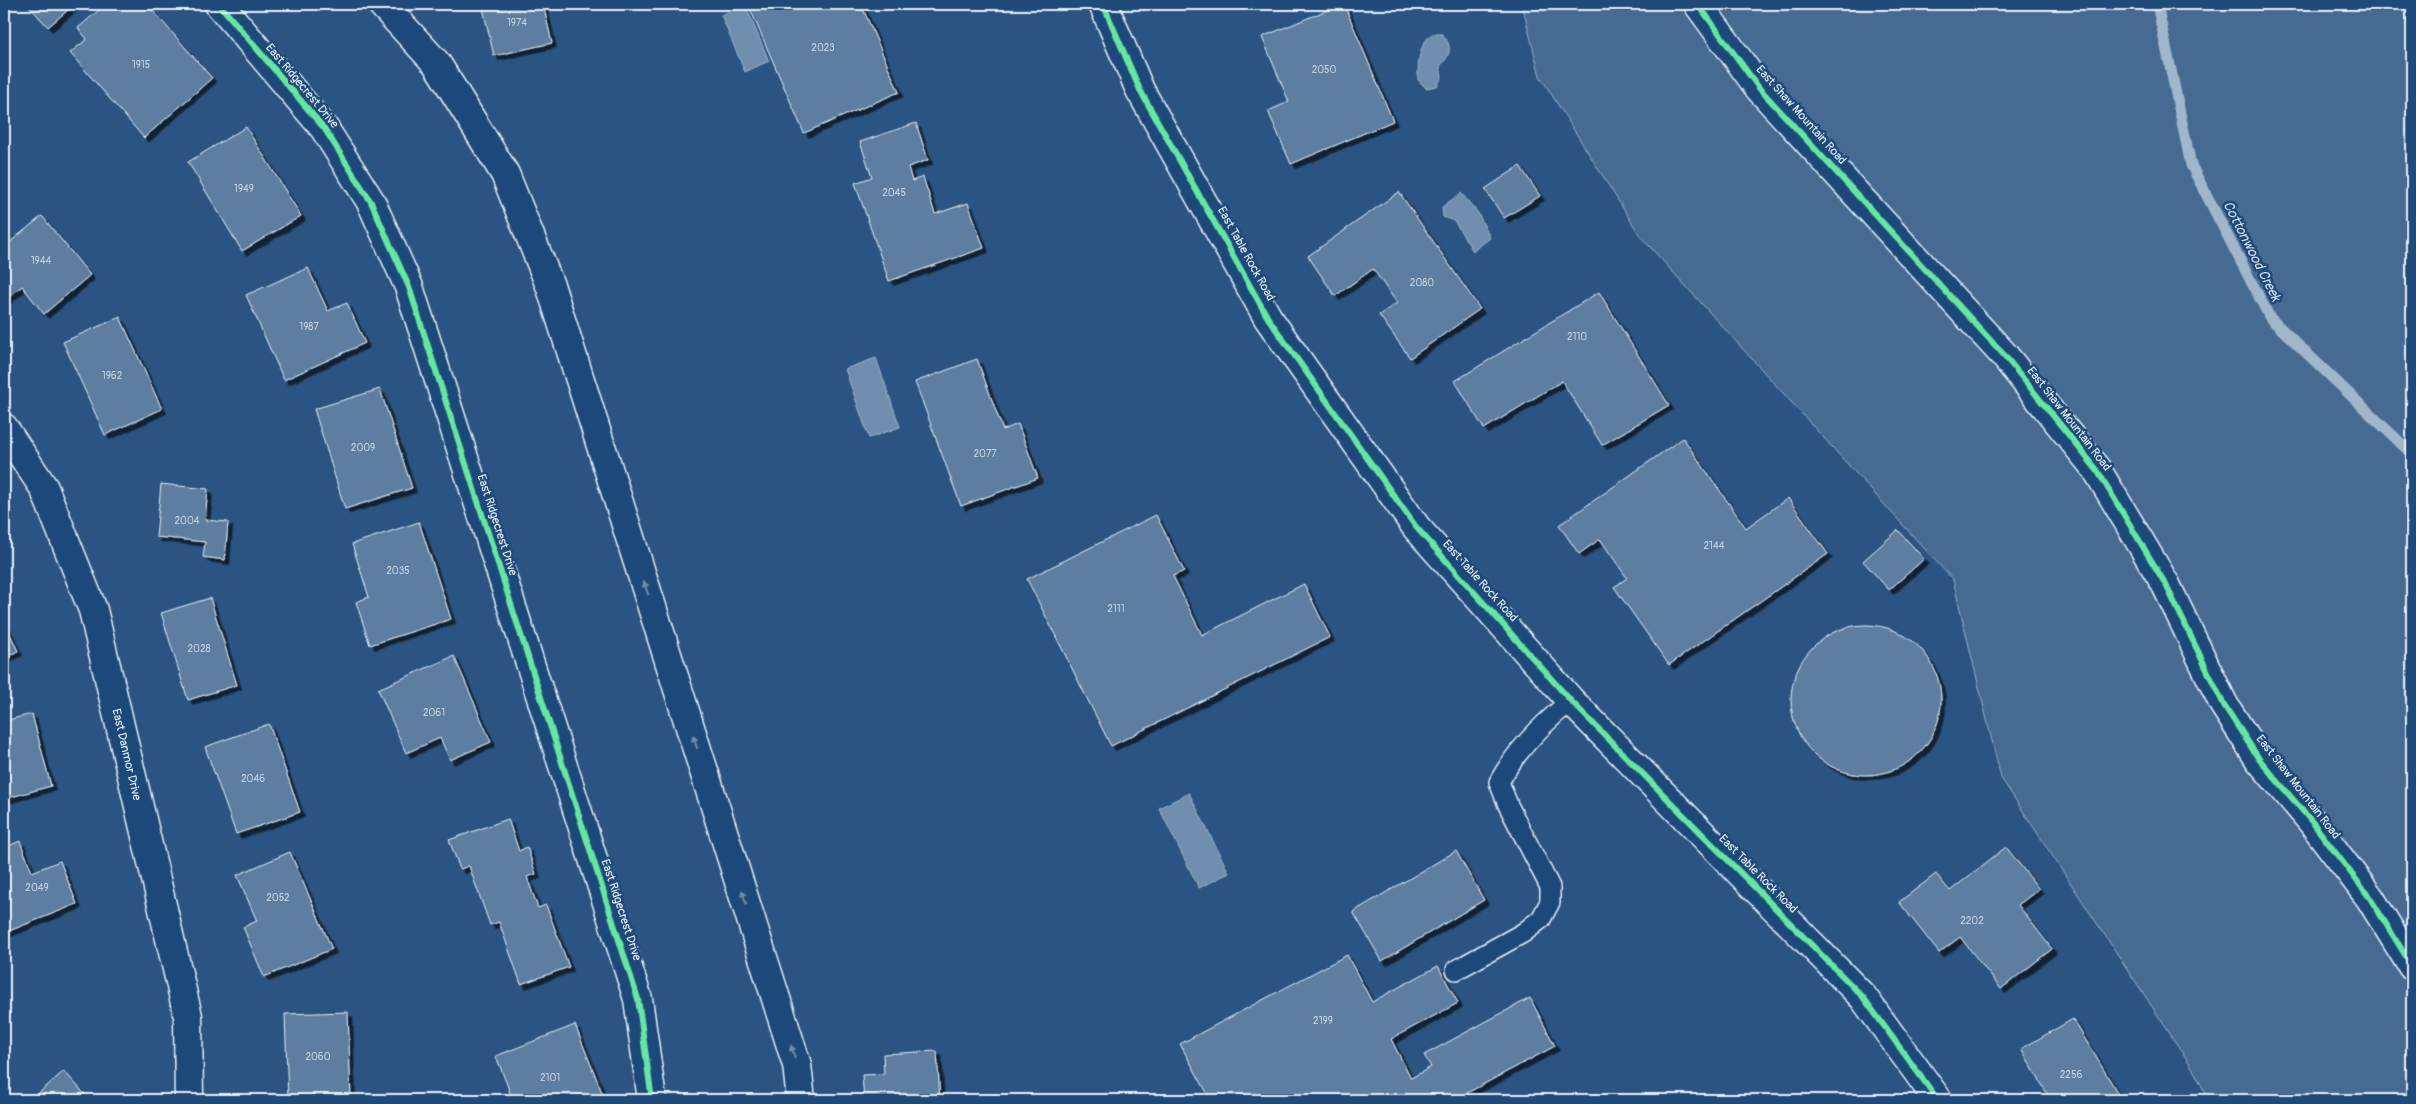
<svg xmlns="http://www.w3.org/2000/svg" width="2416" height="1104" font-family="Pangolin,sans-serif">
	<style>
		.green { fill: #476b93; stroke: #98aec6 }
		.water { fill: #708ead; stroke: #a0b6cb }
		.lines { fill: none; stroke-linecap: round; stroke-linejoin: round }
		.stream { stroke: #a0b6cb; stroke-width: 11 }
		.building { fill: #5d7da1; stroke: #e8f1f8; filter: url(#shadow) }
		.service-casing { stroke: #e8f1f8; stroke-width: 22 }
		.minor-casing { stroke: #e8f1f8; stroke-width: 31 }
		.service { stroke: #1f4a7a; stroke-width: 19 }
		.minor { stroke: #1f4a7a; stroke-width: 28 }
		.cycleway-casing { stroke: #1f4a7a; stroke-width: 9 }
		.cycleway { stroke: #66e7a1; stroke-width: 6 }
		.oneway { fill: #6f8dac }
		.labels { text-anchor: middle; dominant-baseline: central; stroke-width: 5; stroke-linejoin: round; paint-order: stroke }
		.number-label { font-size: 10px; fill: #c5d4e2 }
		.street-label { font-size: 12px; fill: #e8f1f8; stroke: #1f4a7a }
		.water-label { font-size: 14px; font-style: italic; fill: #d0dde9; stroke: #1f4a7a }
	</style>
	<defs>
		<filter id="shadow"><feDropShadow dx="4.5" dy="4.5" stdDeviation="0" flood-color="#0009"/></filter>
	</defs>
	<rect width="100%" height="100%" fill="#2b5482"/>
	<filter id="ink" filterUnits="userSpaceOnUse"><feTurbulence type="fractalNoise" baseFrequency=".02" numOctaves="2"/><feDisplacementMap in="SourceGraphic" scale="10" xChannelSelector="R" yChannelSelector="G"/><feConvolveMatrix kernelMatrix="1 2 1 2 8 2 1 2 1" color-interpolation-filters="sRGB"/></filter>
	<g filter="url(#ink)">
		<path class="green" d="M1522 4H2412V1100H2209L2192 1067 2001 778 1953 580 1641 237 1540 76Z"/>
		<g class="water">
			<path d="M745 4 769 61 745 72 721 15Z"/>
			<path d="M1432 34H1442C1453 46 1451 55 1440 66L1442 77 1437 86 1426 88 1418 80C1418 64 1418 45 1432 34Z"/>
			<path d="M1461 193 1478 213 1490 238 1473 251 1454 221 1443 217 1442 207Z"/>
			<path d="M876 358 900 427 869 438 845 369Z"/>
			<path d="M1189 793 1229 873 1199 888 1159 808Z"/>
		</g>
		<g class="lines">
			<path class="stream" d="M2157 4 2191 165 2270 318 2410 452 2412 460"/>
		</g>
		<g class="building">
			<path d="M27 4H75L48 27Z"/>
			<path d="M106 4H147L212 78 144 138 70 53 87 39 78 28Z"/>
			<path d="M482 4H543L552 43 494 56Z"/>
			<path d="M748 4H861L899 92 804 133Z"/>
			<path d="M1342 4H1344L1393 121 1291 164 1268 111 1289 102 1262 37Z"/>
			<path d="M916 123 928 160 908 167 912 181 923 177 935 214 968 203 984 248 889 281 855 183 872 177 860 142Z"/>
			<path d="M246 127 301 216 242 251 188 162Z"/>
			<path d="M1520 166 1540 196 1504 218 1485 189Z"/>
			<path d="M1399 192 1480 309 1410 358 1379 315 1397 303 1373 269 1335 296 1308 256Z"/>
			<path d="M42 216 90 275 44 314 22 286 4 301V247Z"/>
			<path d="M308 268 328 311 347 303 365 343 284 380 246 295Z"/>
			<path d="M1599 292 1669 405 1602 445 1562 381 1484 429 1455 381Z"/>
			<path d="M120 317 162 409 105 435 63 342Z"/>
			<path d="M977 359 1003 430 1018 424 1038 478 961 506 915 382Z"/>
			<path d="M380 389 412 488 345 509 314 409Z"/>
			<path d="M1683 438 1746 528 1788 498 1828 554 1669 665 1614 587 1627 578 1600 539 1579 554 1559 525Z"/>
			<path d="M161 484 208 489 205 520 228 522 225 560 203 557 205 542 156 537Z"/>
			<path d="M1156 515 1184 571 1173 576 1202 635 1304 584 1330 637 1111 746 1027 579Z"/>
			<path d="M419 522 451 619 370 645 356 602 369 597 352 544Z"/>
			<path d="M1898 530 1924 559 1889 590 1863 561Z"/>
			<path d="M210 598 237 685 188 700 161 613Z"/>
			<path d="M4 621 18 651 4 658Z"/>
			<circle cx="1866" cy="700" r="75"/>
			<path d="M454 656 491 742 450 760 440 738 406 753 378 689Z"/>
			<path d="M32 714 51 786 4 799V721Z"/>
			<path d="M269 724 300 812 236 834 205 747Z"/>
			<path d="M508 819 519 851 527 847 536 874 527 877 538 908 546 905 569 967 521 984 499 922 490 925 469 866 460 869 449 840Z"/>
			<path d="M20 841 32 872 60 861 77 904 4 933V848Z"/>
			<path d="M2006 847 2039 889 2018 905 2052 949 2001 989 1960 937 1939 953 1899 902 1936 874 1950 891Z"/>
			<path d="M1456 851 1484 900 1382 961 1353 912Z"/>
			<path d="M290 852 332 949 264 977 243 927 257 921 237 875Z"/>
			<path d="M1347 955 1372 1002 1438 966 1458 1003 1391 1039 1411 1078 1431 1067 1424 1055 1530 998 1555 1046 1454 1100H1211L1180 1044Z"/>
			<path d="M348 1012 351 1100H288L285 1014Z"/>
			<path d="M2073 1019 2122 1100H2051L2021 1049Z"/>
			<path d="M575 1025 605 1100H513L496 1056Z"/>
			<path d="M937 1051 940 1100H864L862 1075 884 1074 883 1054Z"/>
			<path d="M64 1071 90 1100H31Z"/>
		</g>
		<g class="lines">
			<g class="service-casing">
				<path id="service" d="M1456 970 1523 933 1541 919 1550 902V887L1508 805 1499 782C1517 749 1542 724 1571 701"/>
			</g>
			<g class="minor-casing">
				<g id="minor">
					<path d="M219 4 324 128 371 202 409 287 638 999 652 1100"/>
					<path d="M382 4 437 64 505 174 551 288 797 1065 801 1100"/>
					<path d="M1103 4 1140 90 1268 318 1416 527 1571 701 1863 997 1938 1100"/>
					<path d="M1698 4 1759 88 2004 355 2097 470 2166 585 2224 705 2259 759 2313 823 2370 898 2412 966"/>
					<path id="s1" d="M4 428 44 488 93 610 188 1016 189 1100"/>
				</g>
			</g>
			<use href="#service" class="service"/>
			<use href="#minor" class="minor"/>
			<g class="cycleway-casing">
				<g id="cycleway">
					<path d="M219 4 324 128 371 202 409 287 638 999 652 1100"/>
					<path d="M1103 4 1140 90 1268 318 1416 527 1571 701 1863 997 1938 1100"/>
					<path d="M1698 4 1759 88 2004 355 2097 470 2166 585 2224 705 2259 759 2313 823 2370 898 2412 966"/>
				</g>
			</g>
			<use href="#cycleway" class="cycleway"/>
		</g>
		<defs><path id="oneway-solid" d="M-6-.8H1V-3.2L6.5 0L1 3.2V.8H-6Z" transform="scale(1.25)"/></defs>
		<g class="oneway">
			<use href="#oneway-solid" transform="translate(646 588) rotate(-108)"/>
			<use href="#oneway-solid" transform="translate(695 742) rotate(-108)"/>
			<use href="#oneway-solid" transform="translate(744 897) rotate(-108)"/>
			<use href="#oneway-solid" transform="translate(793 1052) rotate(-108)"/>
		</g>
	</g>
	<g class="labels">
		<g class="number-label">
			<text x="517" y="23">1974</text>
			<text x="823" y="48">2023</text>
			<text x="141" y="65">1915</text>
			<text x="1324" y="70">2050</text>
			<text x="244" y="189">1949</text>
			<text x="894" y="193">2045</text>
			<text x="41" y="261">1944</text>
			<text x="1422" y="283">2080</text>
			<text x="309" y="327">1987</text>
			<text x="1577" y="337">2110</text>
			<text x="112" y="376">1962</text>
			<text x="363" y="448">2009</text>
			<text x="985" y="454">2077</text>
			<text x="187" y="521">2004</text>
			<text x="1714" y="546">2144</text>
			<text x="398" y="571">2035</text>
			<text x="1116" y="609">2111</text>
			<text x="199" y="649">2028</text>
			<text x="434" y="713">2061</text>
			<text x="253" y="779">2046</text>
			<text x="37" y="888">2049</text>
			<text x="278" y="898">2052</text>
			<text x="1972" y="921">2202</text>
			<text x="1323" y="1021">2199</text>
			<text x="318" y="1057">2060</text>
			<text x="2071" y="1075">2256</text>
			<text x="550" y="1078">2101</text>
		</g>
		<g class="street-label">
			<text transform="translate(302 86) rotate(50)">East Ridgecrest Drive</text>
			<text transform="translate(1801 115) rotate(48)">East Shaw Mountain Road</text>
			<text transform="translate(1246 254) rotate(61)">East Table Rock Road</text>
			<text transform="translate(2069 419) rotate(52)">East Shaw Mountain Road</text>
			<text transform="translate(497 525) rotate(72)">East Ridgecrest Drive</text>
			<text transform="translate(1480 581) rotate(48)">East Table Rock Road</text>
			<text stroke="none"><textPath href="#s1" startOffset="352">East Danmor Drive</textPath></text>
			<text transform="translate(2298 787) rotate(52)">East Shaw Mountain Road</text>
			<text transform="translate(1758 874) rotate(45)">East Table Rock Road</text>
			<text transform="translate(621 910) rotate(72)">East Ridgecrest Drive</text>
		</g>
		<g class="water-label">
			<text transform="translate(2252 251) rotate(63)">Cottonwood Creek</text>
		</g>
	</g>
	<rect width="2416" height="1104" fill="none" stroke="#1f4a7a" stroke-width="20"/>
	<rect x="10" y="10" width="2396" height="1084" fill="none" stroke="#e8f1f8" stroke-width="2" filter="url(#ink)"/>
</svg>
